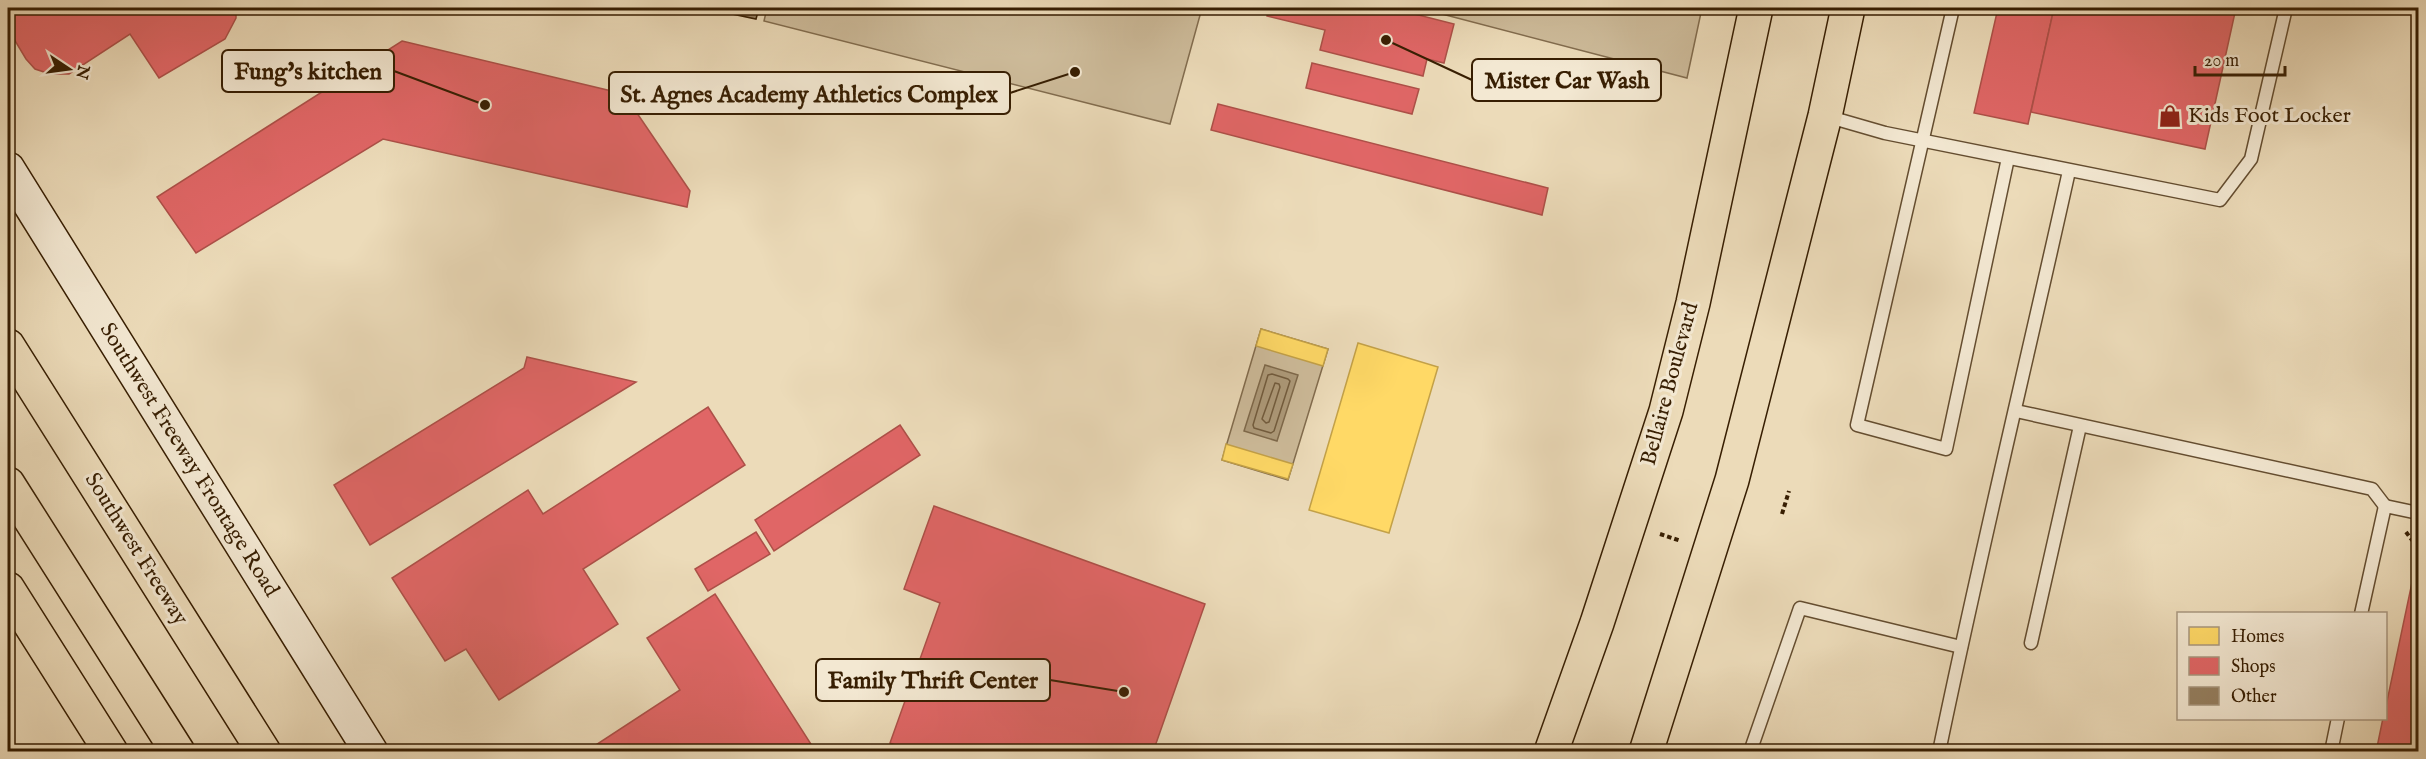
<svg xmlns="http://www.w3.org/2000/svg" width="2426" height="759" font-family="'IM FELL English',serif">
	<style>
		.green { fill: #cdbb9a; stroke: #826c4e; stroke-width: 1.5 }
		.water { fill: #ae9b7b; stroke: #7e694b; stroke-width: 1.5 }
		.homes { fill: #ffd966; stroke: #c3a148; stroke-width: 1.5 }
		.shops { fill: #e06666; stroke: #ad5048; stroke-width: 1.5 }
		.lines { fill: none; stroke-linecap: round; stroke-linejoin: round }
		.shore { stroke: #725c3e; stroke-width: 1.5 }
		.building { fill: #958061; stroke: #371e02; stroke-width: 1.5 }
		.service-casing { stroke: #644d30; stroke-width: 15 }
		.secondary-casing { stroke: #371e02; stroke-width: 36 }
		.primary-casing { stroke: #371e02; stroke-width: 36 }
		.motorway-casing { stroke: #371e02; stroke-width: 36 }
		.path { stroke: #371e02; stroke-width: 4; stroke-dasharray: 4.5 3; stroke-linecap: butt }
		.service { stroke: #f3e8d2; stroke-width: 12 }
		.secondary { stroke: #f3e8d2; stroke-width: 33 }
		.primary { stroke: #ecdbb9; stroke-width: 33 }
		.motorway { stroke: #ecdbb9; stroke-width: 33 }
		.labels { text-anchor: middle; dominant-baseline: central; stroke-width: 6; stroke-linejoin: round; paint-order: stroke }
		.poi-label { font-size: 22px; fill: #371e02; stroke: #f3e8d2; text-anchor: start }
		.street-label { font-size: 22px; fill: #371e02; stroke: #f3e8d2 }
		.leader { fill: none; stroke: #371e02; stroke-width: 2 }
		.callout-dot { fill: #371e02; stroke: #f3e8d2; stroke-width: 2 }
		.callout { fill: #f3e8d2; stroke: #371e02; stroke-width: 2 }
		.callout-label { font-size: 24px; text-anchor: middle; font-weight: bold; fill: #371e02 }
	</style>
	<rect width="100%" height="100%" fill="#ecdbb9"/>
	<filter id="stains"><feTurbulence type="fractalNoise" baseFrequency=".00333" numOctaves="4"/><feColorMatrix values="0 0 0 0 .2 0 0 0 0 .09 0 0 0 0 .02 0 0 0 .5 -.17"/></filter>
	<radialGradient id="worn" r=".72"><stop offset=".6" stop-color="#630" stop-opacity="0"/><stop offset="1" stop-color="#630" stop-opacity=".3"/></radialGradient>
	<g class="green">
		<path d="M767 8H1202L1170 124 764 21Z"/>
		<path d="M1419 8H1702L1687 78Z"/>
		<path d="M1261 329 1328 349 1288 480 1222 460Z"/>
	</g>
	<path class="water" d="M1265 365 1298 375 1277 441 1244 431Z"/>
	<g class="homes">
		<path d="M1261 329 1328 349 1323 366 1256 346Z"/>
		<path d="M1358 343 1438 367 1389 533 1309 510Z"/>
		<path d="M1226 444 1293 464 1288 479 1222 460Z"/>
	</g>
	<g class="shops">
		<path d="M8 8H236V18L225 39 159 78 130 34 69 74H50L35 69 26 59 8 29Z"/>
		<path d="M1269 8H1391L1454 24 1444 63 1427 59 1423 76 1320 50 1325 30 1267 16Z"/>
		<path d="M1998 8H2054L2028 124 1974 113Z"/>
		<path d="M2054 8H2236L2205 149 2031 112Z"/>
		<path d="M402 41 624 94 690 191 687 207 383 139 196 253 157 197Z"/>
		<path d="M1312 63 1419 89 1412 114 1306 88Z"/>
		<path d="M1218 104 1548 188 1542 215 1211 130Z"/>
		<path d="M527 357 636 382 370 545 334 485 524 368Z"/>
		<path d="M708 407 745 465 583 569 618 624 499 700 466 649 445 661 392 578 528 490 543 514Z"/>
		<path d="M900 425 920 455 774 551 755 520Z"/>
		<path d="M934 506 1205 604 1153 752H915L890 743 940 603 904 589Z"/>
		<path d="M756 532 770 554 708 591 695 569Z"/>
		<path d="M2418 554V752H2376L2383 718H2386V706Z"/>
		<path d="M715 594 816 752H585L680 690 647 638Z"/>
	</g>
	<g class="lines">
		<g class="shore">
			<path d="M1272 374 1288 379 1290 381 1274 431 1271 433 1254 428 1253 425 1268 375Z"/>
			<path d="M1275 383 1279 384 1280 387 1269 422 1266 423 1262 419Z"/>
		</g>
	</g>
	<path class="building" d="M704 8H759L756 19Z"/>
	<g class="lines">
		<g class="service-casing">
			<g id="service">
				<path d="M1953 8 1857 425 1946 449 2008 158"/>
				<path d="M1826 116 1885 133 2220 200 2251 159 2286 8"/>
				<path d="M2016 411 2372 489 2385 506"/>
				<path d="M2361 614 2385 506 2418 513"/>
				<path d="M2031 643 2080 426"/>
				<path d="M1750 752 1800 608 1961 647"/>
				<path d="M1939 752C1979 558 2026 365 2069 171"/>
				<path d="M2331 752 2338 718"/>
			</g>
		</g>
		<g class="secondary-casing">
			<path id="secondary" d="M8 169 371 752"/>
		</g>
		<g class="primary-casing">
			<g id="primary">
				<path d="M1551 752 1597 623 1666 411 1693 303 1756 8"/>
				<path d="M1646 752 1732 480 1825 116 1848 8"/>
			</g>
		</g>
		<g class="motorway-casing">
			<g id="motorway">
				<path d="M8 346 264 752"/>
				<path d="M8 484 178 752"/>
				<path d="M8 589 111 752"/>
			</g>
		</g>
		<g class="path">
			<path d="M1782 514 1789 491"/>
			<path d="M2406 532 2418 548"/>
			<path d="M1660 534 1681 541"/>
		</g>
		<use href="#service" class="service"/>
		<use href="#secondary" class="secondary"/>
		<use href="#primary" class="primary"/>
		<use href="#motorway" class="motorway"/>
	</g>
	<defs>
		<g id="shop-bare" transform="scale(1.8)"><path d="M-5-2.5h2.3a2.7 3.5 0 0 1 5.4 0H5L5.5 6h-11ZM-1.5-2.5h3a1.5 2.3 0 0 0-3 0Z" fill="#8f2418" stroke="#f3e8d2" stroke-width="2.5" paint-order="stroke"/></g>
	</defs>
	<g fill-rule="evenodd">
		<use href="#shop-bare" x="2170" y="116"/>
	</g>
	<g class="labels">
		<g class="poi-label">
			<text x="2188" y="116">Kids Foot Locker</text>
		</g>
		<g class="street-label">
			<text transform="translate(1670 384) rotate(-75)">Bellaire Boulevard</text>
			<text transform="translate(189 460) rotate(58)">Southwest Freeway Frontage Road</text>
			<text transform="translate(136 549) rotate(58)">Southwest Freeway</text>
		</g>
	</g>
	<path class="leader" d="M485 105L394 71M1386 40L1472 80M1075 72L1010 93M1124 692L1050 680"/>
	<g class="callout-dot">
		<circle cx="485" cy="105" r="6"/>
		<circle cx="1386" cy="40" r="6"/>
		<circle cx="1075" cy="72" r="6"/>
		<circle cx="1124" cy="692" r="6"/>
	</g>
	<g class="callout">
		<rect x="222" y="50" width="172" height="42" rx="6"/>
		<rect x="1472" y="59" width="189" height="42" rx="6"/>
		<rect x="609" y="72" width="401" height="42" rx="6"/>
		<rect x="816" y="659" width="234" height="42" rx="6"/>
	</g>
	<g class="callout-label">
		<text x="308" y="79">Fung's kitchen</text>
		<text x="1567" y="88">Mister Car Wash</text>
		<text x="809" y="102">St. Agnes Academy Athletics Complex</text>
		<text x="933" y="688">Family Thrift Center</text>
	</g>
	<rect width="2426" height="759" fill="none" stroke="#ecdbb9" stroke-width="30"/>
	<rect x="9" y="9" width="2408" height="741" fill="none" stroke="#371e02" stroke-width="3"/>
	<rect x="15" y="15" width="2396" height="729" fill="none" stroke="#371e02" stroke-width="1.5"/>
	<rect x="2177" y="612" width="210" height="108" fill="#f3e8d2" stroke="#a8977f" stroke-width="1.5"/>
	<rect x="2189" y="627" width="30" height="18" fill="#ffd966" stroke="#a8977f" stroke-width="1.5"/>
	<text x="2231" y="642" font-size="18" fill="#371e02">Homes</text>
	<rect x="2189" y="657" width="30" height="18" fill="#e06666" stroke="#a8977f" stroke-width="1.5"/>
	<text x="2231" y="672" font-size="18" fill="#371e02">Shops</text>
	<rect x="2189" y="687" width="30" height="18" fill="#958061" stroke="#a8977f" stroke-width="1.5"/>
	<text x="2231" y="702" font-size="18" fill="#371e02">Other</text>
	<g transform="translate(69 69) rotate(103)" stroke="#f3e8d2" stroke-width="4.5" paint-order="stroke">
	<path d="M0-4.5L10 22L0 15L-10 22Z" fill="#371e02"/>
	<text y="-9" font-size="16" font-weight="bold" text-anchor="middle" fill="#371e02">N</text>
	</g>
	<path d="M2195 66v9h90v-9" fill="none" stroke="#371e02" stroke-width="3"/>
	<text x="2204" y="66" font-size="18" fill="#371e02" stroke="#f3e8d2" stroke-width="4.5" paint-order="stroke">20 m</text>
	<rect width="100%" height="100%" filter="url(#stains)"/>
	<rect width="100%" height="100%" fill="url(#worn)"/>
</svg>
